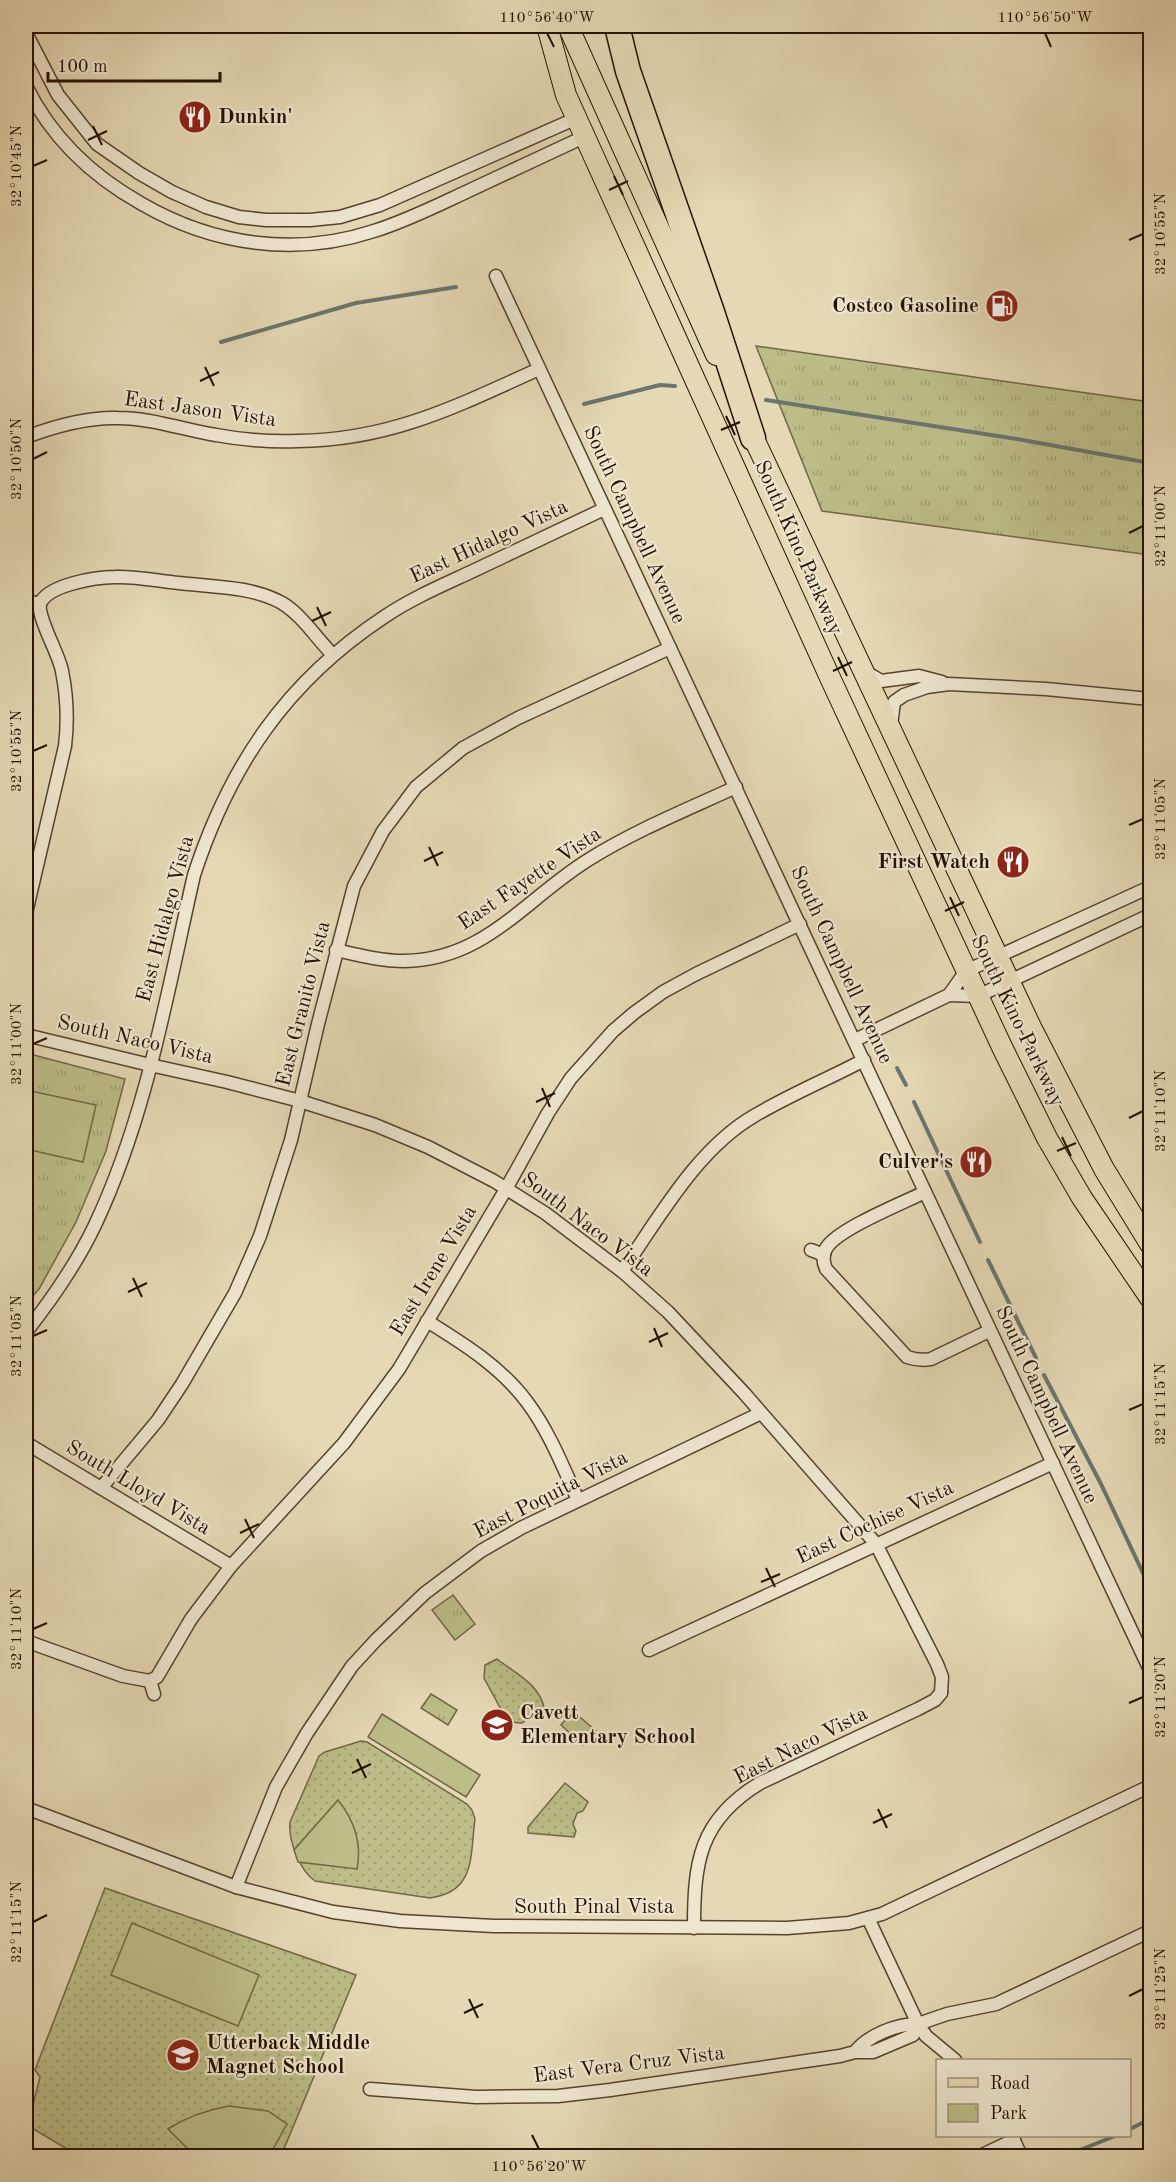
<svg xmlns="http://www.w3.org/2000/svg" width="1176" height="2182" font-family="'Old Standard TT',serif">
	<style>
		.grass { fill: url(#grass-dots); stroke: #716744; stroke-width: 1.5 }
		.park { fill: url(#park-tufts); stroke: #716744; stroke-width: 1.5 }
		.pitch { fill: #bcbd88; stroke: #716744; stroke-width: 1.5 }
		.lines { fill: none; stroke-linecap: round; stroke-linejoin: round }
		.stream { stroke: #6b756e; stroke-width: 4 }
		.minor-casing { stroke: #56432d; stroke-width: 15 }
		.primary-casing { stroke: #261100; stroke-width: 22 }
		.motorway-casing { stroke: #261100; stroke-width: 27 }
		.minor { stroke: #eee6cf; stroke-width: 12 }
		.primary { stroke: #e5d9b5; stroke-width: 20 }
		.motorway { stroke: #e5d9b5; stroke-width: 24 }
		.ticks { fill: none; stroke: #261100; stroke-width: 2 }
		.labels { text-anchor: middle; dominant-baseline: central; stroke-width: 4.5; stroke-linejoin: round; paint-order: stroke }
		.poi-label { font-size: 21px; font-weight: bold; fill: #261100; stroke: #eee6cf; text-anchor: start }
		.street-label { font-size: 21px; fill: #261100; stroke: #eee6cf }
		.neatline { fill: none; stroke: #261100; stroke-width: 2 }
		.ticks-label { font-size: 15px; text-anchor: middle; fill: #261100 }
	</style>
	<defs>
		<pattern id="grass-dots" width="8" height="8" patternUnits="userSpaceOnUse" patternTransform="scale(1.5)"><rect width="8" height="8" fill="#bcbd88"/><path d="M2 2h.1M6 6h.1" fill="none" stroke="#a1a174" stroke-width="1.8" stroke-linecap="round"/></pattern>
		<pattern id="park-tufts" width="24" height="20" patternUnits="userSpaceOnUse" patternTransform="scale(1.5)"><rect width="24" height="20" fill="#bcbd88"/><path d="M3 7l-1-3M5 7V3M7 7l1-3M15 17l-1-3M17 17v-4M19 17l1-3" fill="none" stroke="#a1a174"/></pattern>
	</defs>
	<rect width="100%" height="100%" fill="#e5d9b5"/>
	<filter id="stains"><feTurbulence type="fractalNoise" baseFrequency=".00333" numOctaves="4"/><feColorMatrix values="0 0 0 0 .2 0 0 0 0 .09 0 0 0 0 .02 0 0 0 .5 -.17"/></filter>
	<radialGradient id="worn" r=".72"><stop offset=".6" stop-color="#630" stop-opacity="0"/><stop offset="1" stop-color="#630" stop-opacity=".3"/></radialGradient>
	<g class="grass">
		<path d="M497 1659C515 1673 538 1683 544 1707L522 1723 508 1722 484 1678 485 1665Z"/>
		<path d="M361 1741 367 1742 467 1804 472 1810 475 1819C470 1856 476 1892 430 1898L315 1881C300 1871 288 1840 290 1822L319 1756 325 1752Z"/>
		<path d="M565 1783 588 1802 583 1811 577 1813 573 1824 576 1831 574 1837 528 1833V1827Z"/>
		<path d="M105 1888 356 1975 281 2156H79L28 2126 40 2077 35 2070Z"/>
	</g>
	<g class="park">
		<path d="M756 346 1150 402V555L822 511Z"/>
		<path d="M26 1053 125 1079 106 1151 76 1222 39 1289 26 1304Z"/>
		<path d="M453 1595 475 1624 455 1640 432 1610Z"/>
		<path d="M431 1694 457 1710 448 1725 421 1708Z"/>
		<path d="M573 1711 596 1731 583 1745 561 1725Z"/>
	</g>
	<g class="pitch">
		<path d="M26 1090 96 1105 83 1162 26 1149Z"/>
		<path d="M382 1714 480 1775 466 1797 368 1737Z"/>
		<path d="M338 1800C354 1820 362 1844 357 1869L298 1862 294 1850Z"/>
		<path d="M132 1923 259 1975 238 2026 111 1975Z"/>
		<path d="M229 2106 268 2111 287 2124 269 2156H195L168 2129C188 2116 206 2110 229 2106Z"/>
	</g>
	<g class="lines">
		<g class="stream">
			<path d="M221 342 356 303 456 287"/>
			<path d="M766 400 1017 439 1150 463"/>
			<path d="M584 404 660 385 675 386"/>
			<path d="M897 1068 906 1085"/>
			<path d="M914 1102 980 1242"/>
			<path d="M988 1260 1036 1358"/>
			<path d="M1044 1375 1101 1484 1150 1588"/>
			<path d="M1130 2129 1150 2119"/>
			<path d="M1065 2156 1115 2136"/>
		</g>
		<g class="minor-casing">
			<g id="minor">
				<path d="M26 33 58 95 97 144 139 173 172 192 206 207 239 217 266 220H310L340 217 380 205 577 118"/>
				<path d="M26 86C51 137 92 176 142 204 213 245 295 257 374 231 406 221 436 206 466 192 506 173 546 155 586 136"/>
				<path d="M496 276C713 741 931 1206 1150 1670"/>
				<path d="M26 437C55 426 86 417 118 418 152 418 184 430 216 435 243 440 271 442 298 441 391 440 457 406 539 369"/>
				<path d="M40 604C47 585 96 577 115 577 136 576 158 581 179 583 213 587 251 586 282 603 302 615 317 639 333 655"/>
				<path d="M864 671 881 681 919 676 942 682"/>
				<path d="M891 725 894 702 904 695 927 687 949 684 1046 689 1150 699"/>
				<path d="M26 913 65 746C68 721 67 696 62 671 59 654 37 617 40 604L28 601"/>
				<path d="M336 950C358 955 381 961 404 961 485 960 524 900 588 860 634 831 686 810 736 787"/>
				<path d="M949 995 978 996 1150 915"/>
				<path d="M26 1035 150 1065 227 1082 300 1101 375 1125 428 1147 494 1181 545 1213 623 1272 668 1312 744 1393 876 1544 937 1664 942 1677 941 1693"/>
				<path d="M855 1040 949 995 966 971 1150 887"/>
				<path d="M925 1192C903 1203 840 1228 827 1247 822 1254 823 1262 826 1269L907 1357C916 1360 922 1361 931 1359L989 1331"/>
				<path d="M811 1250 824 1255"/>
				<path d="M622 1271C659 1218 697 1149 754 1116 789 1095 828 1079 864 1060"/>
				<path d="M427 1321C464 1344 501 1367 527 1402 549 1431 563 1467 578 1500"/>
				<path d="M26 1332C52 1299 77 1263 95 1225 147 1115 167 993 194 875 230 765 286 682 384 617 412 598 443 585 473 571 517 550 560 530 604 509"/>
				<path d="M26 1443 231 1566"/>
				<path d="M101 1488 158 1420 182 1384 235 1293 260 1236 291 1140 318 1024 354 886 383 831 416 787 463 748 518 718 670 648"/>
				<path d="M26 1641 123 1676 150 1681"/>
				<path d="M649 1650 1053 1463"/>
				<path d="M154 1694 150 1681 157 1677 191 1619 231 1566 344 1443 399 1369 506 1189 548 1113 571 1078 613 1031 634 1013 663 992 696 974 800 924"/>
				<path d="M26 1808 236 1887 333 1912 400 1921 494 1926 787 1928 849 1923 882 1914 1150 1786"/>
				<path d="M236 1887 276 1787 307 1733 352 1666 376 1640 425 1593 481 1551 521 1528 761 1413"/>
				<path d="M868 1918 918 2024 926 2036 955 2060"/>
				<path d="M694 1928C694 1862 699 1820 760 1783L918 1709 935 1700 941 1693"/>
				<path d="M918 2024 947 2014 996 2004 1150 1931"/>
				<path d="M370 2089 476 2097 558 2096 610 2090 840 2056 855 2052H873L913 2035 918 2024C897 2024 868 2035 855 2052"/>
				<path d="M1012 2136 1021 2156"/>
				<path d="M980 2156 1014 2140"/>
				<path d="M1142 2156 1150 2153"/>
			</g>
		</g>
		<g class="primary-casing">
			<g id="primary">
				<path d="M547 26 566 95 832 682 1002 1047 1047 1138 1082 1198 1150 1298"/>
				<path d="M568 26 716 355"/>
				<path d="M748 426 1031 1027 1104 1169 1150 1244"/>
			</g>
		</g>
		<g class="motorway-casing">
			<path id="motorway" d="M617 26 628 71 712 312 753 438"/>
		</g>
		<use href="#minor" class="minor"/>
		<use href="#primary" class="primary"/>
		<use href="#motorway" class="motorway"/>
	</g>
	<path class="ticks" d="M547 33 554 47M1045 33 1051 47M93 126 102 145M88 140 107 131M33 166 47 160M614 176 623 195M609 190 628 181M1129 240 1143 234M205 367 214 386M200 381 219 372M726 416 735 435M721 430 740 422M33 459 47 452M1129 533 1143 526M317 607 326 626M312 621 331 612M838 657 847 676M833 671 852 662M33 751 47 745M1129 825 1143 819M429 847 438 866M424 861 443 852M950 897 959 916M945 911 964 902M33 1044 47 1038M542 1088 550 1107M536 1102 555 1093M1129 1118 1143 1111M1062 1137 1071 1156M1057 1151 1076 1143M133 1278 142 1297M128 1292 147 1283M654 1328 662 1347M33 1336 47 1330M649 1342 668 1333M1129 1410 1143 1404M245 1519 254 1538M240 1533 259 1524M766 1568 775 1587M761 1582 780 1574M33 1629 47 1623M1129 1703 1143 1697M357 1759 366 1778M352 1773 371 1764M878 1809 887 1828M873 1823 892 1814M33 1922 47 1915M1129 1996 1143 1989M469 1999 478 2018M464 2013 483 2004M532 2135 539 2149"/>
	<defs>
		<g id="restaurant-disc" transform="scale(1.725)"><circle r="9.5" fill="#8f2418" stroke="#eee6cf"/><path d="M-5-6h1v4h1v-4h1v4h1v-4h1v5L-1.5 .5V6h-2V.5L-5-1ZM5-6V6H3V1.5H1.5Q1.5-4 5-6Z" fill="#fff"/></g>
		<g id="fuel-disc" transform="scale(1.725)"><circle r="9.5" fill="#8f2418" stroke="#eee6cf"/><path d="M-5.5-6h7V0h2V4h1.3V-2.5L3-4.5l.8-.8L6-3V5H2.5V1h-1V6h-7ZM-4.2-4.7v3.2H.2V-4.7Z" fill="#fff"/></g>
		<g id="school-disc" transform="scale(1.725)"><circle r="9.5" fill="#8f2418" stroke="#eee6cf"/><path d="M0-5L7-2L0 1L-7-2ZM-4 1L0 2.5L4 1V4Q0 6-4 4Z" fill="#fff"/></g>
	</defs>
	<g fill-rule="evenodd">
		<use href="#restaurant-disc" x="195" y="117"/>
		<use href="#fuel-disc" x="1002" y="306"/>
		<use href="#restaurant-disc" x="1013" y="862"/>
		<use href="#restaurant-disc" x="976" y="1162"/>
		<use href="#school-disc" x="497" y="1725"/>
		<use href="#school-disc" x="183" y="2055"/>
	</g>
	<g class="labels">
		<g class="poi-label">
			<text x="218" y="117">Dunkin'</text>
			<text x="979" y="306" text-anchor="end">Costco Gasoline</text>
			<text x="990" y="862" text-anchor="end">First Watch</text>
			<text x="953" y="1162" text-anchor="end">Culver's</text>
			<text x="520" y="1713">Cavett<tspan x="520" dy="24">Elementary School</tspan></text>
			<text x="206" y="2043">Utterback Middle<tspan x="206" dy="24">Magnet School</tspan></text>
		</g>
		<g class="street-label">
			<text transform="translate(200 410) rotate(8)">East Jason Vista</text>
			<text transform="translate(634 525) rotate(65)">South Campbell Avenue</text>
			<text transform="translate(489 542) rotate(-25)">East Hidalgo Vista</text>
			<text transform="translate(798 548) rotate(66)">South Kino Parkway</text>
			<text transform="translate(530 879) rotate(-34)">East Fayette Vista</text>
			<text transform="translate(166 919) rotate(-75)">East Hidalgo Vista</text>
			<text transform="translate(841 965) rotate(65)">South Campbell Avenue</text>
			<text transform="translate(304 1004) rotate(-76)">East Granito Vista</text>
			<text transform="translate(1017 1021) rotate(64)">South Kino Parkway</text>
			<text transform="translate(135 1040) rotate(13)">South Naco Vista</text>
			<text transform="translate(587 1225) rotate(37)">South Naco Vista</text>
			<text transform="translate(434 1271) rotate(-59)">East Irene Vista</text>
			<text transform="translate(1046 1405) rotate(65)">South Campbell Avenue</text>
			<text transform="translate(138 1488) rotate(31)">South Lloyd Vista</text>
			<text transform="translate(551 1495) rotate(-27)">East Poquita Vista</text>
			<text transform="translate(875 1523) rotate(-25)">East Cochise Vista</text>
			<text transform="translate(801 1746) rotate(-27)">East Naco Vista</text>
			<text x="594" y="1907">South Pinal Vista</text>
			<text transform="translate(629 2065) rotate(-7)">East Vera Cruz Vista</text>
		</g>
	</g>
	<rect width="1176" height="2182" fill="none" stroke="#e5d9b5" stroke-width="66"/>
	<rect x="936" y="2059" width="195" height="78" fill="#eee6cf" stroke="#9e917c" stroke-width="1.5"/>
	<rect x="948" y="2078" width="30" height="9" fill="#e5d9b5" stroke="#9e917c" stroke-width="1.5"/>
	<text x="990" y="2089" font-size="18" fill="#261100">Road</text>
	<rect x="948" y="2104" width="30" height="18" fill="url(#park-tufts)" stroke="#9e917c" stroke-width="1.5"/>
	<text x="990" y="2119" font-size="18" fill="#261100">Park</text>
	<path d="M48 72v9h172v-9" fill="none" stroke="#261100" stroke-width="3"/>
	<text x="57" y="72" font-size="18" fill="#261100" stroke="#eee6cf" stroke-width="4.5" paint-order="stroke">100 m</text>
	<rect x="33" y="33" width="1110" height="2116" class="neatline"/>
	<g class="ticks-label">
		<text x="547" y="22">110°56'40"W</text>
		<text x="1045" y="22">110°56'50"W</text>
		<text transform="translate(16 166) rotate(-90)" y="5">32°10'45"N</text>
		<text transform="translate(1160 234) rotate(-90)" y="5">32°10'55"N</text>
		<text transform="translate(16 459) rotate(-90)" y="5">32°10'50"N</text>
		<text transform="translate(1160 526) rotate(-90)" y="5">32°11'00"N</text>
		<text transform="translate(16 751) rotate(-90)" y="5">32°10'55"N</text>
		<text transform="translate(1160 819) rotate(-90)" y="5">32°11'05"N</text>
		<text transform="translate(16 1044) rotate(-90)" y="5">32°11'00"N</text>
		<text transform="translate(1160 1111) rotate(-90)" y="5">32°11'10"N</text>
		<text transform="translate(16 1336) rotate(-90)" y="5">32°11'05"N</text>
		<text transform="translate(1160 1404) rotate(-90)" y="5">32°11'15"N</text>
		<text transform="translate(16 1629) rotate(-90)" y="5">32°11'10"N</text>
		<text transform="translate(1160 1697) rotate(-90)" y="5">32°11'20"N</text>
		<text transform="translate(16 1922) rotate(-90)" y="5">32°11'15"N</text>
		<text transform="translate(1160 1989) rotate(-90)" y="5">32°11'25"N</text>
		<text x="539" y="2171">110°56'20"W</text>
	</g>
	<rect width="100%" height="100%" filter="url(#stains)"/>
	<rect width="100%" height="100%" fill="url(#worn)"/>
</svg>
